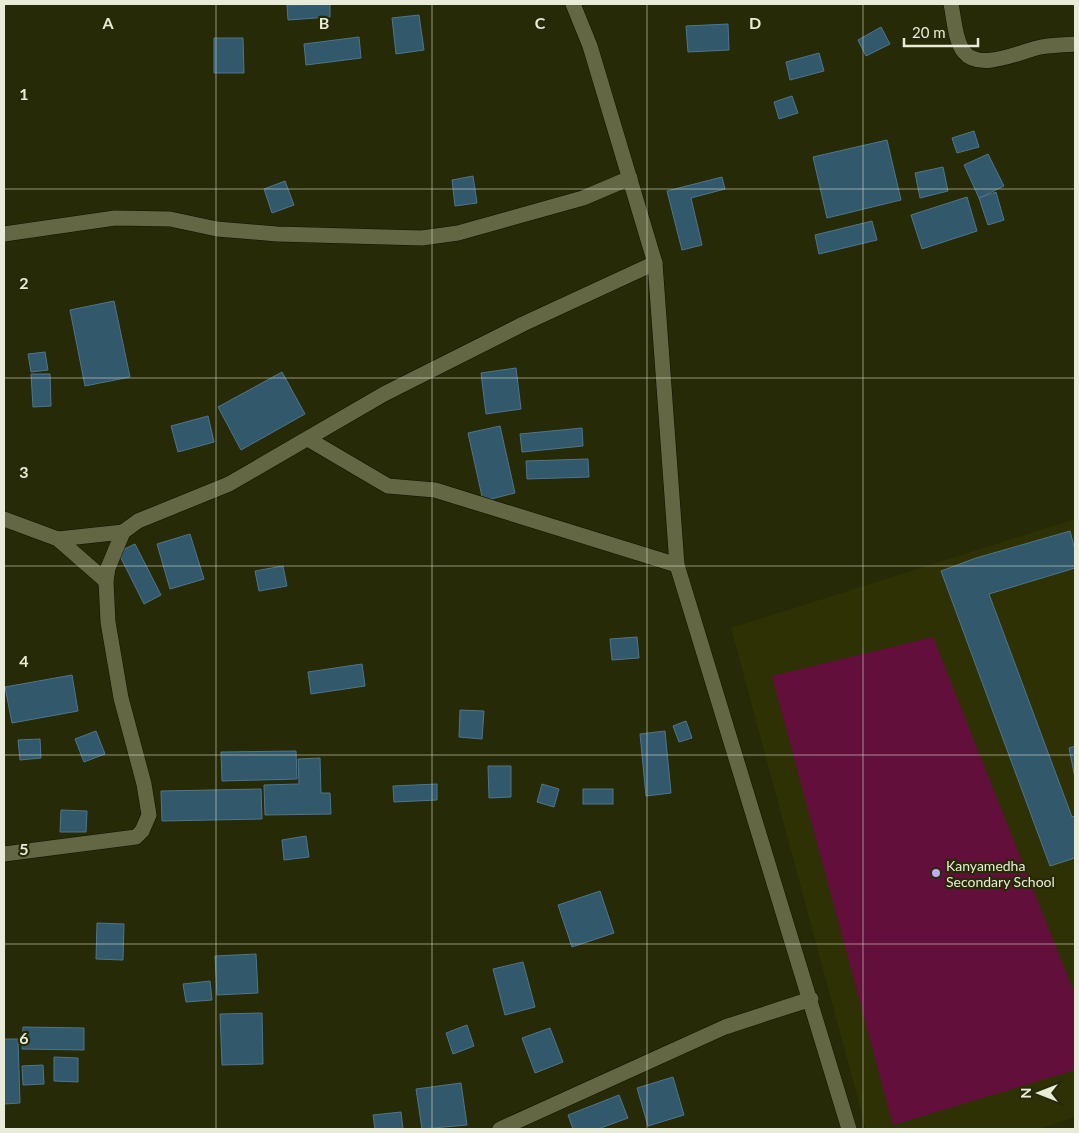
<svg xmlns="http://www.w3.org/2000/svg" width="1079" height="1133" font-family="Lato,sans-serif">
	<style>
		.built { fill: #2e3103 }
		.green { fill: #630f3c }
		.building { fill: #32586c; stroke: #4f758b }
		.lines { fill: none; stroke-linecap: round; stroke-linejoin: round }
		.minor-casing { stroke: #101200; stroke-width: 16 }
		.secondary-casing { stroke: #101200; stroke-width: 16 }
		.minor { stroke: #636743; stroke-width: 15 }
		.secondary { stroke: #636743; stroke-width: 15 }
		.grid { fill: none; stroke: #e8ebd7; stroke-width: 1; stroke-opacity: 0.55 }
		.poi-dot { fill: #bbaaf6; stroke: #272a06; stroke-width: 2 }
		.labels { text-anchor: middle; dominant-baseline: central; stroke-width: 4.5; stroke-linejoin: round; paint-order: stroke }
		.poi-label { font-size: 14px; fill: #e8ebd7; stroke: #272a06; text-anchor: start }
		.grid-label { font-size: 16px; text-anchor: middle; font-weight: bold; fill: #e8ebd7; stroke: #272a06; stroke-width: 4.5; stroke-linejoin: round; paint-order: stroke }
	</style>
	<rect width="100%" height="100%" fill="#272a06"/>
	<path class="built" d="M1075 519V1117L1040 1129H866L731 628Z"/>
	<path class="green" d="M933 637 1075 995V1070L893 1125 772 676Z"/>
	<g class="building">
		<path d="M330 4V17L288 20 287 5Z"/>
		<path d="M419 15 424 50 396 54 392 18Z"/>
		<path d="M728 24 729 50 688 52 686 26Z"/>
		<path d="M881 27 890 44 866 56 858 40Z"/>
		<path d="M359 37 361 58 306 65 304 44Z"/>
		<path d="M214 38H243L244 73H214Z"/>
		<path d="M819 53 824 71 790 80 786 62Z"/>
		<path d="M792 96 798 113 779 119 774 102Z"/>
		<path d="M974 131 979 147 957 153 952 138Z"/>
		<path d="M887 140 901 200 827 218 813 157Z"/>
		<path d="M988 154 1004 186 979 198 964 165Z"/>
		<path d="M943 167 948 191 920 198 915 173Z"/>
		<path d="M473 176 477 203 455 206 452 180Z"/>
		<path d="M722 177 725 189 691 198 702 245 682 250 667 191Z"/>
		<path d="M285 181 294 205 272 213 264 189Z"/>
		<path d="M996 192 1004 220 988 225 979 198Z"/>
		<path d="M967 197 977 231 922 249 911 215Z"/>
		<path d="M872 221 877 240 819 254 815 235Z"/>
		<path d="M114 301 130 377 85 386 70 310Z"/>
		<path d="M45 352 48 370 31 372 28 354Z"/>
		<path d="M516 368 521 409 486 414 481 373Z"/>
		<path d="M282 372 305 414 241 450 218 407Z"/>
		<path d="M31 374H50L51 406 33 407Z"/>
		<path d="M208 416 214 442 178 452 171 426Z"/>
		<path d="M500 426 515 493 483 501 468 433Z"/>
		<path d="M582 428 583 446 522 452 520 434Z"/>
		<path d="M588 459 589 477 527 479 526 461Z"/>
		<path d="M1070 531 1075 550V568L989 594 1072 817 1075 816V858L1050 866 941 571 976 558Z"/>
		<path d="M190 534 204 579 170 589 157 544Z"/>
		<path d="M135 544 161 595 144 604 118 552Z"/>
		<path d="M283 566 287 586 259 591 255 571Z"/>
		<path d="M637 637 639 658 612 660 610 639Z"/>
		<path d="M362 664 365 686 311 694 308 672Z"/>
		<path d="M72 675 78 711 12 723 5 687Z"/>
		<path d="M460 710 484 711 482 739 459 737Z"/>
		<path d="M686 721 692 738 679 742 673 726Z"/>
		<path d="M96 731 105 754 84 762 75 739Z"/>
		<path d="M665 731 671 793 646 796 640 734Z"/>
		<path d="M40 739 41 758 20 760 18 740Z"/>
		<path d="M1075 746V778L1069 748Z"/>
		<path d="M296 751 297 779 222 781 221 752Z"/>
		<path d="M320 758 321 793H330L331 814 265 815 264 785 299 784 298 759Z"/>
		<path d="M488 766H511V797L489 798Z"/>
		<path d="M437 784V800L394 802 393 786Z"/>
		<path d="M542 784 559 789 554 807 537 802Z"/>
		<path d="M261 789 262 819 162 821 161 791Z"/>
		<rect x="583" y="789" width="30" height="15"/>
		<path d="M61 810 87 811 86 832H60Z"/>
		<path d="M306 836 309 857 284 860 282 840Z"/>
		<path d="M600 891 614 933 572 947 558 905Z"/>
		<path d="M97 923 124 924 123 960 96 959Z"/>
		<path d="M256 954 258 993 217 995 215 956Z"/>
		<path d="M523 962 535 1007 505 1015 493 969Z"/>
		<path d="M210 981 212 1000 186 1002 183 984Z"/>
		<path d="M262 1013 263 1064 222 1065 220 1014Z"/>
		<path d="M467 1025 474 1046 453 1054 446 1033Z"/>
		<path d="M23 1027 84 1028V1050L22 1049Z"/>
		<path d="M550 1028 563 1062 535 1073 522 1038Z"/>
		<path d="M4 1039H18L20 1103 4 1104Z"/>
		<path d="M54 1057 78 1058V1082L54 1081Z"/>
		<path d="M43 1065 44 1084 23 1085 22 1066Z"/>
		<path d="M673 1077 684 1115 648 1126 637 1088Z"/>
		<path d="M461 1083 467 1125 422 1129 416 1089Z"/>
		<path d="M619 1095 628 1118 598 1129H573L568 1115Z"/>
		<path d="M401 1112 403 1129H375L373 1115Z"/>
	</g>
	<g class="lines">
		<g class="minor-casing">
			<g id="minor">
				<path d="M951 4C954 18 955 41 964 52 980 72 1021 51 1041 47 1052 45 1064 45 1075 44"/>
				<path d="M4 234 115 218 170 219 217 229 277 234 422 238 458 233 583 198 630 178"/>
				<path d="M308 439 388 486 435 490 677 565"/>
				<path d="M4 519 58 539 106 581"/>
				<path d="M58 539 123 532"/>
				<path d="M4 854 136 837 142 831 149 815 144 784 121 698 108 622 106 581 108 568 123 532 138 521 229 484 384 394 523 324 655 263"/>
				<path d="M500 1129 725 1027 811 999"/>
			</g>
		</g>
		<g class="secondary-casing">
			<path id="secondary" d="M573 4 590 46 655 263 677 565 849 1129"/>
		</g>
		<use href="#minor" class="minor"/>
		<use href="#secondary" class="secondary"/>
	</g>
	<path class="grid" d="M216 4V1129M432 4V1129M647 4V1129M863 4V1129M4 189H1075M4 378H1075M4 566H1075M4 755H1075M4 944H1075"/>
	<circle class="poi-dot" cx="936" cy="873" r="5"/>
	<g class="labels">
		<g class="poi-label">
			<text x="946" y="865">Kanyamedha<tspan x="946" dy="16">Secondary School</tspan></text>
		</g>
	</g>
	<g class="grid-label">
		<text x="108" y="29">A</text>
		<text x="324" y="29">B</text>
		<text x="540" y="29">C</text>
		<text x="755" y="29">D</text>
		<text x="24" y="100">1</text>
		<text x="24" y="289">2</text>
		<text x="24" y="478">3</text>
		<text x="24" y="667">4</text>
		<text x="24" y="855">5</text>
		<text x="24" y="1044">6</text>
	</g>
	<rect width="1079" height="1133" fill="none" stroke="#e8ebd7" stroke-width="10"/>
	<g transform="translate(1039 1093) rotate(270)" stroke="#272a06" stroke-width="4" paint-order="stroke">
	<path d="M0-4L9 19L0 12L-9 19Z" fill="#e8ebd7"/>
	<text y="-8" font-size="14" font-weight="bold" text-anchor="middle" fill="#e8ebd7">N</text>
	</g>
	<path d="M904 38v8h74v-8" fill="none" stroke="#e8ebd7" stroke-width="2.5"/>
	<text x="912" y="38" font-size="15" fill="#e8ebd7" stroke="#272a06" stroke-width="4" paint-order="stroke">20 m</text>
</svg>
